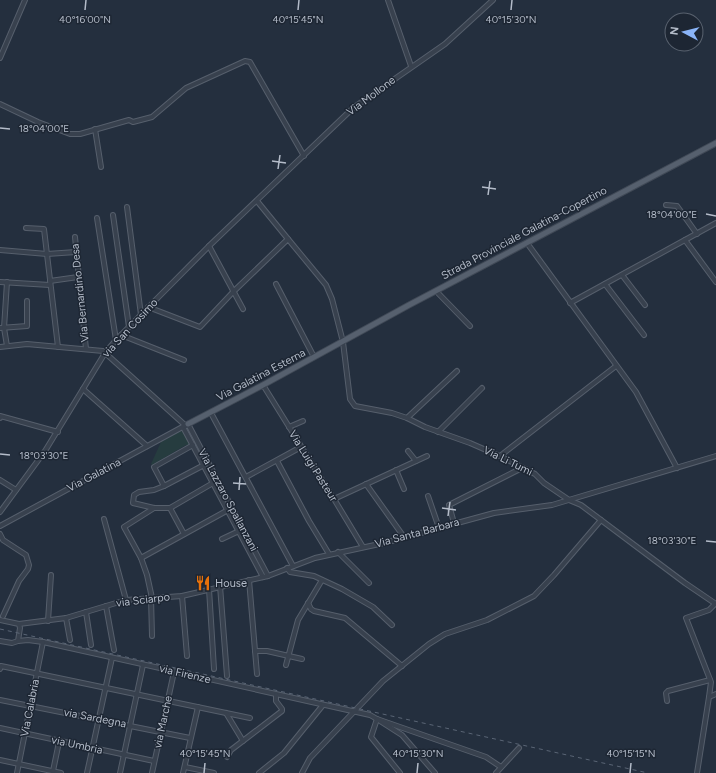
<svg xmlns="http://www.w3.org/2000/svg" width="716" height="773" font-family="Figtree,sans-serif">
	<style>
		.green { fill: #263c3f }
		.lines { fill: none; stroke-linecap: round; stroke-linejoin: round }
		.minor-casing { stroke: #565f6c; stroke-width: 6 }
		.major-casing { stroke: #414a57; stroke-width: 7 }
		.minor { stroke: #38414e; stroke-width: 4 }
		.major { stroke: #56606e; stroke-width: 5 }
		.rail { stroke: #5a6575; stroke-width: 1; stroke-dasharray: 4 4; stroke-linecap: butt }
		.ticks { fill: none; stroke: #b4bcc9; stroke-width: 1.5 }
		.labels { text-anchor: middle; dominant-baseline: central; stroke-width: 3; stroke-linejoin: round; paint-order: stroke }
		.street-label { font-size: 11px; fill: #b4bcc9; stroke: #1d2633 }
		.poi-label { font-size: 11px; fill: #b4bcc9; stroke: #1d2633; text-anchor: start }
		.ticks-label { font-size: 10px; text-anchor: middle; fill: #b4bcc9; stroke: #1d2633; stroke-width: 3; stroke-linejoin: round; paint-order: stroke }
	</style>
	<rect width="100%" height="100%" fill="#242f3e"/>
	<path class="green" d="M181 431 184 432 191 445H186L152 465 151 464 161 442Z"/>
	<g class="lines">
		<g class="minor-casing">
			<g id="minor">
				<path d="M388 0 411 66"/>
				<path d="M0 58 25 0"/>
				<path d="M0 104 38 122 70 134H80L129 120 133 122 152 117 186 88 245 61 250 62 304 156"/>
				<path d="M95 129 101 167"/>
				<path d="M257 201 288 239"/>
				<path d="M666 205 677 206 697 234"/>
				<path d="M127 207 141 315"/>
				<path d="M113 215 129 327"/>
				<path d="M97 218 116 340"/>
				<path d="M26 228 44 229 58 347"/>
				<path d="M75 237 86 349"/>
				<path d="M685 240 716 282"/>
				<path d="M527 243 636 392 677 468"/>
				<path d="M209 246 243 309"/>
				<path d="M0 250 47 254 76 252"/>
				<path d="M622 275 645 305"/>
				<path d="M50 281 78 277"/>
				<path d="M0 282 50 285"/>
				<path d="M276 284 314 357"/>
				<path d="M605 284 644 335"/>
				<path d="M436 291 470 326"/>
				<path d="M570 303 716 223"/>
				<path d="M148 307 200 327 233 292 288 239 326 285 332 299 343 342 350 399 355 406 392 413 407 418 425 427 470 443 502 457 535 474 544 483 569 500 581 505 685 583 716 604"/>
				<path d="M0 328 27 326V301"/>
				<path d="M121 335 184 360"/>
				<path d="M7 346 4 328 7 282"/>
				<path d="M0 347 27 344 103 351 186 426"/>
				<path d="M263 385 334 499 363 547"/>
				<path d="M83 389 147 446"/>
				<path d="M211 413 293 566"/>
				<path d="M0 418V416L58 432"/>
				<path d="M407 418 457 371"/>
				<path d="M183 427 263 577"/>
				<path d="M289 427 303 421"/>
				<path d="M438 432 482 388"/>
				<path d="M408 451 416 461"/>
				<path d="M500 456 616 366"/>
				<path d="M277 461 309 521 329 554"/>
				<path d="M204 465 164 486 154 490 139 492 134 495 133 503 154 508H170L213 483"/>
				<path d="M396 470 404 489"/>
				<path d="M246 477 301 447"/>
				<path d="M0 480 16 490"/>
				<path d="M366 484 404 537"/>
				<path d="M164 486 154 467 193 445"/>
				<path d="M428 496 439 528"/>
				<path d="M334 499 427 456"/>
				<path d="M170 508 184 534"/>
				<path d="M0 512 45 451 105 353 116 340 209 246 353 108 445 44 493 0"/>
				<path d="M104 519 126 600"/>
				<path d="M454 523 449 505 522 468"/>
				<path d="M0 526 188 424 268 576"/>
				<path d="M0 534 3 540 26 555 29 565 28 569 19 581 3 616"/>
				<path d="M222 539 239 531"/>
				<path d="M338 552 369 583"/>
				<path d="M141 558 228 510"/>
				<path d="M287 568 290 572 314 576 342 589 373 607 392 625"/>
				<path d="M249 580 257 674"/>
				<path d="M220 586 227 676"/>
				<path d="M209 589 214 669"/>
				<path d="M182 596 187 656"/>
				<path d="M151 598 152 636"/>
				<path d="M152 598 147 575 141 558 124 527 154 508"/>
				<path d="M308 603 311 609 314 611 345 618 402 666"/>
				<path d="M106 606 114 650"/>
				<path d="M86 612 91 645"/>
				<path d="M66 618 70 640"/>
				<path d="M0 620 19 624 20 628 18 641 12 643 0 641"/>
				<path d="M48 621 51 575"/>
				<path d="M19 624 66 618 126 600 182 596 268 576 315 558 384 543 494 513 552 505 716 456"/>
				<path d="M18 641 28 640 43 642 370 715 377 719 402 735 435 773"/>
				<path d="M255 651H267L302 659"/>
				<path d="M286 665 298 620 322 580"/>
				<path d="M0 669 1 666 250 718"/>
				<path d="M709 697 711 682 686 618 709 610 715 604"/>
				<path d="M0 700 190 738"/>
				<path d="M667 701 666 693 668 691 710 680"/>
				<path d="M226 713 243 741"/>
				<path d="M0 728 154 761"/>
				<path d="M227 757 231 750 282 711V709L276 701V695"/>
				<path d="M0 760 61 773"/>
				<path d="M185 767 214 773"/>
				<path d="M53 771 59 742"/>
				<path d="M17 773 43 642"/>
				<path d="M87 773 112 658"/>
				<path d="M120 773 143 665"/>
				<path d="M152 773 174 672"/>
				<path d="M183 773 198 707"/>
				<path d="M259 773 284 753 323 705"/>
				<path d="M302 773 310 758 383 681 429 644 445 634 487 620 534 596 554 575 601 520"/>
				<path d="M400 773 371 737 377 719 486 757 501 767"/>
				<path d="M496 773 519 748"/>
				<path d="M697 773 709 697 716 694"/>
			</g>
		</g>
		<g class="major-casing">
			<path id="major" d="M188 424 263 385 409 305 716 143"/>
		</g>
		<use href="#minor" class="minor"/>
		<use href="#major" class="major"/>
		<path class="rail" d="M0 629 648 773"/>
	</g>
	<path class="ticks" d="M85 10 86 0M298 10 299 0M511 10 512 0M0 128 10 129M272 161 286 163M278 169 280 155M482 187 496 189M488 195 490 181M706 214 716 216M0 454 10 455M233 483 246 484M239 490 240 477M442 508 456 510M448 516 450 502M706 541 716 542M204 773 205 763M417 773 418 763M630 773 631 763"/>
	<defs>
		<g id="restaurant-bare" transform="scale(1.2)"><path d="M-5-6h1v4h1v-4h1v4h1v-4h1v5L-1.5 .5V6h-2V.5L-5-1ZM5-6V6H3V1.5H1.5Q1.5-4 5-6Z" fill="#e8710a" stroke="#1d2633" stroke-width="2.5" paint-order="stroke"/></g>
	</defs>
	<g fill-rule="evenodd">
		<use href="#restaurant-bare" x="203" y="583"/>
	</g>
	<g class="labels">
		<g class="street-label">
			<text transform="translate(371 96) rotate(-37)">Via Mollone</text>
			<text transform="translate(524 233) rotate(-28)">Strada Provinciale Galatina-Copertino</text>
			<text transform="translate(80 293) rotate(-96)">Via Bernardino Desa</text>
			<text transform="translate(130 328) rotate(-47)">via San Cosimo</text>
			<text transform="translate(261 375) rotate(-28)">Via Galatina Esterna</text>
			<text transform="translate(508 461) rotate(26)">Via Li Tumi</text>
			<text transform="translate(313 466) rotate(58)">Via Luigi Pasteur</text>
			<text transform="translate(94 475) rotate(-28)">Via Galatina</text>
			<text transform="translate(228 500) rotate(62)">Via Lazzaro Spallanzani</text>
			<text transform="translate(417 533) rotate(-15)">Via Santa Barbara</text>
			<text transform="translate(143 600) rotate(-7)">via Sciarpo</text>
			<text transform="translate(185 674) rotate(13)">via Firenze</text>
			<text transform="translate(30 708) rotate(-79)">Via Calabria</text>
			<text transform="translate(95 718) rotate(11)">via Sardegna</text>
			<text transform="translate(163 722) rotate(-78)">via Marche</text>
			<text transform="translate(77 745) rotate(12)">via Umbria</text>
		</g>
		<g class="poi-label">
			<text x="215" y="583">House</text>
		</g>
	</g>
	<g class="ticks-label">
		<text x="85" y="23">40°16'00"N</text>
		<text x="298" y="23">40°15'45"N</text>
		<text x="511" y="23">40°15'30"N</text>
		<text x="44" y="132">18°04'00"E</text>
		<text x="672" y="218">18°04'00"E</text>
		<text x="44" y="459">18°03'30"E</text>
		<text x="672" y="544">18°03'30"E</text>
		<text x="205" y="757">40°15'45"N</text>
		<text x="418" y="757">40°15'30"N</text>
		<text x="631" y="757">40°15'15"N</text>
	</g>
	<g transform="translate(684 32) rotate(277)"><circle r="19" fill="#1d2633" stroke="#59626f"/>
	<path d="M0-3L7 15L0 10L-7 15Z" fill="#8ab4f8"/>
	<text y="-6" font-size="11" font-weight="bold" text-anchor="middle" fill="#b4bcc9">N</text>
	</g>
</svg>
